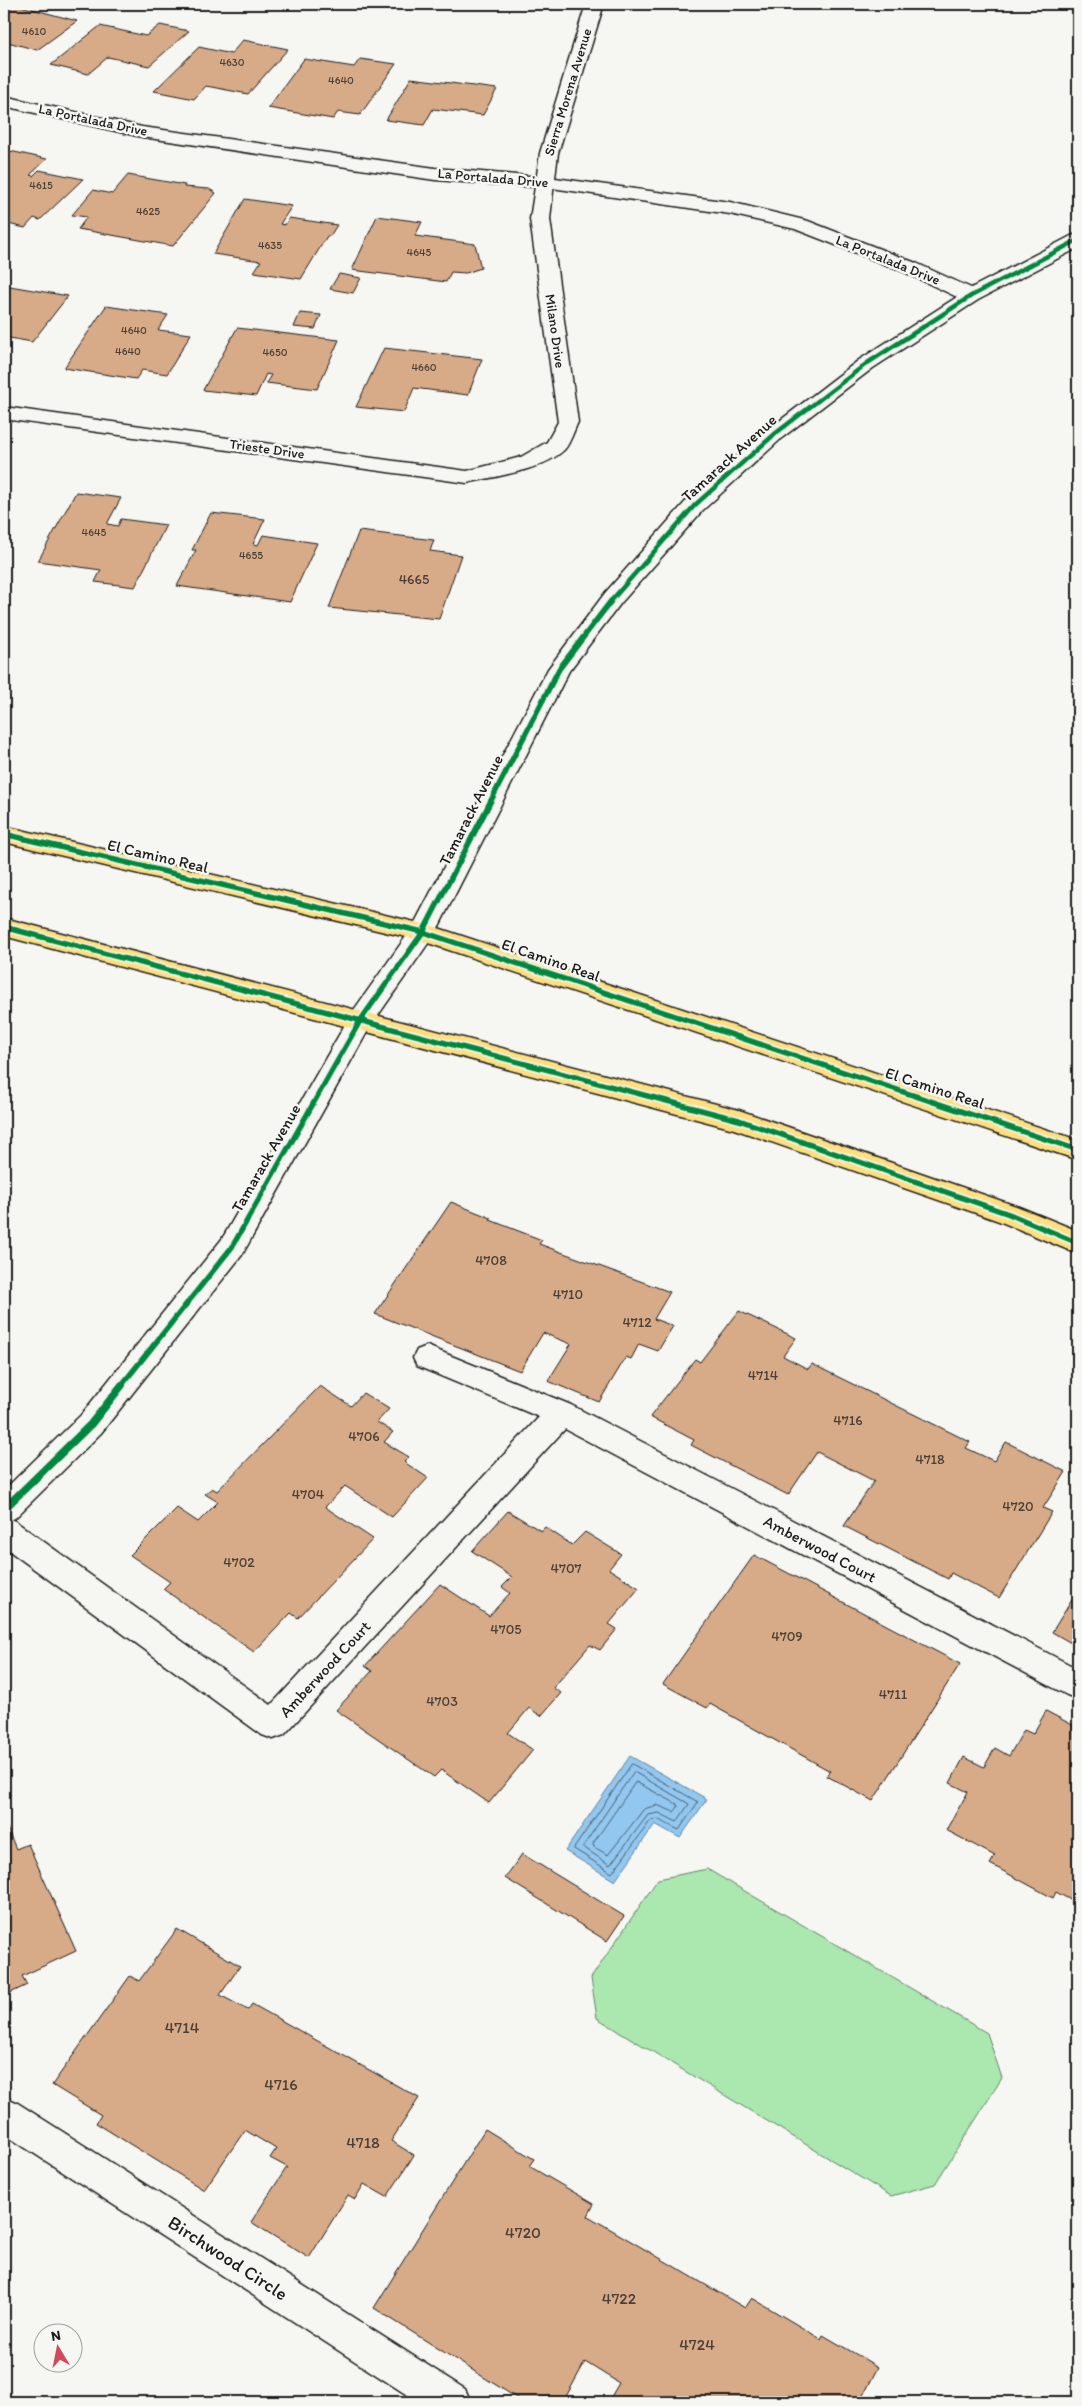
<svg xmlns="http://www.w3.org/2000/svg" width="1082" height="2406" font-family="Itim,sans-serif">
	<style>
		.green { fill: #aae8b0; stroke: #638266 }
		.water { fill: #92c7f0; stroke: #63839b }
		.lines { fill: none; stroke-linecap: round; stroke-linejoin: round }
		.shore { stroke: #4b6071; stroke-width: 1 }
		.building { fill: #d7aa88; stroke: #1c1c1c }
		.street-casing { stroke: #1c1c1c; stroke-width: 3 }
		.secondary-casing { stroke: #1c1c1c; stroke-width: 3 }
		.primary-casing { stroke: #1c1c1c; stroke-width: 3 }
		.street { fill: #f6f6f2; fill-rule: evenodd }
		.secondary { fill: #f6f6f2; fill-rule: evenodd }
		.primary { fill: #ffdf80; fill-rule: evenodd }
		.cycleway-far2-casing { stroke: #f6f6f2; stroke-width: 7 }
		.cycleway-far1-casing { stroke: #f6f6f2; stroke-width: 9 }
		.cycleway-casing { stroke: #f6f6f2; stroke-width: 11 }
		.cycleway-far2 { stroke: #00873e; stroke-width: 4.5 }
		.cycleway-far1 { stroke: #00873e; stroke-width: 5.5 }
		.cycleway { stroke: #00873e; stroke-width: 8 }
		.labels { text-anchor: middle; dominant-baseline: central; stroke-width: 5; stroke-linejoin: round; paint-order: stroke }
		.far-number-label { font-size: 11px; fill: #4b4037 }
		.far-street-label { font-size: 14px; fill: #1c1c1c; stroke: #f6f6f2 }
		.number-label { font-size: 14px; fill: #4b4037 }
		.street-label { font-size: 16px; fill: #1c1c1c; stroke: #f6f6f2 }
		.near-number-label { font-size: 16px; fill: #4b4037 }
		.near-street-label { font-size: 19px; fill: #1c1c1c; stroke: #f6f6f2 }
	</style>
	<rect width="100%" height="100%" fill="#f6f6f2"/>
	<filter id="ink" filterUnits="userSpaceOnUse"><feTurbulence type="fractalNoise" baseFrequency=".02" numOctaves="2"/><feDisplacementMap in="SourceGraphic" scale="10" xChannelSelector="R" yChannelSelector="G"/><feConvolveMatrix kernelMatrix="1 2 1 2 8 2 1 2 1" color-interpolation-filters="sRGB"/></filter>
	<g filter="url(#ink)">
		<path class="green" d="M707 1869 987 2033 1002 2078 935 2184 891 2196 597 2018 591 1978 658 1879Z"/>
		<path class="water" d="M630 1756 707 1799 680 1838 655 1824 615 1881 565 1851Z"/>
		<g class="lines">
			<g class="shore">
				<path d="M632 1764 698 1802 679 1830 657 1819 651 1820 612 1873 574 1849Z"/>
				<path d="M634 1772 689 1804 677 1822 659 1813 648 1815 610 1865 583 1847Z"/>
				<path d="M636 1782 677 1804 678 1807 674 1812 657 1805 644 1809 608 1855 594 1847 593 1844Z"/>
			</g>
		</g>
		<g class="building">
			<path d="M4 4H13L77 21 37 50 4 41Z"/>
			<path d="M160 25 189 31 149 66 108 57 88 74 51 65 100 26 146 36Z"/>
			<path d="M243 40 288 49 248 94 206 86 194 99 154 91 199 47 231 54Z"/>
			<path d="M304 59 354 67 360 59 396 64 360 115 338 112 333 119 268 108Z"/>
			<path d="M411 78 497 89 483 115 433 109 424 125 386 120Z"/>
			<path d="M5 150 47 159 30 175 33 176 39 170 83 179 40 220 34 218 25 228 4 223Z"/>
			<path d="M128 175 185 185 184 187 209 189 216 193 173 246 78 229 87 217 72 215 93 190 112 194Z"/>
			<path d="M245 199 292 206 280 224 285 225 289 218 337 225 330 236H327L301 279 254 272 261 261 213 254Z"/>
			<path d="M377 216 422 222 415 236 475 244 481 268 466 273 451 272 446 282 352 270Z"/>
			<path d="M339 274 361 278 353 293 330 289Z"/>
			<path d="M4 285 68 296 32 342 4 337Z"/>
			<path d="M106 306 168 315 158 330 191 334 167 374 142 370 136 379 64 368Z"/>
			<path d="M300 313 321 315 315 329 294 327Z"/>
			<path d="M237 328 339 340 317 389 266 383 271 375 266 374 256 396 203 390Z"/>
			<path d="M384 348 482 359 468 395 414 388 404 412 356 407Z"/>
			<path d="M76 492 121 498 107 524 118 526 121 519 166 525 135 587 95 582 101 570 38 561Z"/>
			<path d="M211 513 265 519 253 544 258 545 263 535 317 543 290 602 177 586 196 550H192Z"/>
			<path d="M359 531 434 540 430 551 461 555 439 619 329 608Z"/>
			<path d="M451 1202 491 1218 490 1220 542 1240 539 1244 670 1292 654 1319 673 1326 658 1351 639 1344 631 1359 626 1357 599 1402 548 1381 571 1344 543 1333 520 1371 375 1314Z"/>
			<path d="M739 1311 796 1338 783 1356 808 1369 812 1364 970 1442 966 1448 994 1461 1006 1442 1066 1472 1043 1508 1052 1512 999 1598 951 1573 948 1579 844 1526 874 1481 817 1452 788 1495 691 1445 694 1440 650 1417 695 1359 700 1362Z"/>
			<path d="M320 1386 351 1406 363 1393 389 1409 377 1422 393 1432 384 1442 409 1457 404 1462 428 1478 392 1517 345 1486 325 1507 373 1539 298 1618 291 1613 254 1652 163 1589 170 1582 130 1555 177 1508 198 1522 218 1502 205 1494 212 1488 217 1491Z"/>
			<path d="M508 1511 541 1531 545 1527 572 1545 585 1532 621 1554 609 1569 639 1588 609 1624 617 1629 600 1650 590 1645 553 1688 561 1693 541 1716 529 1708 508 1733 533 1750 489 1803 441 1770 434 1777 336 1710 372 1671 365 1666 440 1584 489 1616 510 1593 502 1587 512 1577 472 1551Z"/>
			<path d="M754 1555 960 1664 873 1801 827 1776 830 1771 710 1704 707 1708 663 1684Z"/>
			<path d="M1078 1590V1647L1052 1632Z"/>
			<path d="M1046 1711 1078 1728V1904L1056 1892 1053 1898 990 1864 995 1856 946 1830 968 1792 950 1783 964 1757 984 1767 995 1748 1009 1756 1024 1730 1033 1734Z"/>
			<path d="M4 1821 16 1849 28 1844 76 1951 22 1976 27 1985 4 1996Z"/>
			<path d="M522 1854 624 1916 607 1941 505 1878Z"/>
			<path d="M177 1929 240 1966 220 1995 248 2010 252 2004 419 2098 391 2141 414 2155 387 2197 364 2184 355 2199 348 2195 309 2258 251 2222 287 2167 270 2158 276 2149 245 2130 204 2190 96 2123 101 2115 52 2085 130 1976 139 1981Z"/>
			<path d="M485 2129 534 2159 529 2166 594 2204 588 2216 745 2308 752 2298 821 2339 823 2335 878 2367 860 2402H608L619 2383 585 2362 563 2402H523L374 2308Z"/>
		</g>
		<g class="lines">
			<g class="street-casing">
				<g id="street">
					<path d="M4 96 142 127 435 168 552 178 554 182 550 219 578 422C574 430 570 444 564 450 542 471 495 476 467 483L4 419V407L467 471 521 457 547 442 558 422 530 219 535 187 435 180 142 137 4 106Z"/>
					<path d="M427 1346 571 1405 1078 1669V1699L1067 1695 565 1429 284 1735 273 1739 262 1735 4 1547V1517L15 1521 271 1705 539 1417 417 1366 413 1358 417 1350Z"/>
					<path d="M4 2097 16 2102 465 2389 471 2402H418L4 2134Z"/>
				</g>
			</g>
			<g class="secondary-casing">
				<path id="secondary" d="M586 4H604L558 153 555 178 730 202 808 221 916 263 971 288 1071 236 1078 234V248L978 300 873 368 783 437 703 510 621 603 569 671 436 932 370 1027 242 1255 101 1433 15 1518 4 1522V1490L81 1415 222 1239 351 1014 412 928 548 669 605 593 687 500 769 429 859 360 957 297 902 271 795 229 730 214 538 186 536 182 540 153Z"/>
			</g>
			<g class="primary-casing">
				<g id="primary">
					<path d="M4 826 432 926 1078 1140V1160L419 940 4 842Z"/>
					<path d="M4 918 739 1110 1019 1207 1078 1231V1254L999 1221 734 1129 4 936Z"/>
				</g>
			</g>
			<use href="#street" class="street"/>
			<use href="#secondary" class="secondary"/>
			<use href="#primary" class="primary"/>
			<g class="cycleway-far2-casing">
				<path id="cycleway-far2" d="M610 602 695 505 776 433 866 364 971 296 1078 240"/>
			</g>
			<g class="cycleway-far1-casing">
				<g id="cycleway-far1">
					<path d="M4 834 423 932 1078 1150"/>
					<path d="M4 927 739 1120 1009 1214 1078 1243"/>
					<path d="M121 1386 232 1247 360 1021 423 932 559 669 611 601"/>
				</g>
			</g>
			<g class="cycleway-casing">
				<path id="cycleway" d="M4 1509 91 1424 122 1385"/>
			</g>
			<use href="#cycleway-far2" class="cycleway-far2"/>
			<use href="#cycleway-far1" class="cycleway-far1"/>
			<use href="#cycleway" class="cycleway"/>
		</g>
	</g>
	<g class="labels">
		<g class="far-number-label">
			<text x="34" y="31">4610</text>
			<text x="232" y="62">4630</text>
			<text x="341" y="80">4640</text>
			<text x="41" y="185">4615</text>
			<text x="148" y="211">4625</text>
			<text x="270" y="245">4635</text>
			<text x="419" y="252">4645</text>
			<text x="134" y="330">4640</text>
			<text x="128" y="351">4640</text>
			<text x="275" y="352">4650</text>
			<text x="424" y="367">4660</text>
			<text x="94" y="532">4645</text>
			<text x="251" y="555">4655</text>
		</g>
		<g class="far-street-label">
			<text transform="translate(568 92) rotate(-73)">Sierra Morena Avenue</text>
			<text transform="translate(93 120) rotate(12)">La Portalada Drive</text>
			<text transform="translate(493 178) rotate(5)">La Portalada Drive</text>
			<text transform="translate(888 260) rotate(22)">La Portalada Drive</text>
			<text transform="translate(555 331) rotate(82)">Milano Drive</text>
			<text transform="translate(267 449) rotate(8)">Trieste Drive</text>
		</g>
		<g class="number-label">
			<text x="414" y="579">4665</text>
			<text x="491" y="1260">4708</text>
			<text x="568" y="1294">4710</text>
			<text x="637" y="1322">4712</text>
			<text x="763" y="1375">4714</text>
			<text x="848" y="1420">4716</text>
			<text x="364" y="1436">4706</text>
			<text x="930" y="1459">4718</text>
			<text x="308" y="1494">4704</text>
			<text x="1018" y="1506">4720</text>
			<text x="239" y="1562">4702</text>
			<text x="566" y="1568">4707</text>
			<text x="506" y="1629">4705</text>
			<text x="787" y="1636">4709</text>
			<text x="893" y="1694">4711</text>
			<text x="442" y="1701">4703</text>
		</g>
		<g class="street-label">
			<text transform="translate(729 458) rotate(-42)">Tamarack Avenue</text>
			<text transform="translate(471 810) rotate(-63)">Tamarack Avenue</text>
			<text transform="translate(158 856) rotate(13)">El Camino Real</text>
			<text transform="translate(551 960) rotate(19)">El Camino Real</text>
			<text transform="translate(935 1088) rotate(18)">El Camino Real</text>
			<text transform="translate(266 1158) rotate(-60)">Tamarack Avenue</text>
			<text transform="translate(820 1549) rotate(28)">Amberwood Court</text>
			<text transform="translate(325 1669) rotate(-47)">Amberwood Court</text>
		</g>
		<g class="near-number-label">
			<text x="182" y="2027">4714</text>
			<text x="281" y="2084">4716</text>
			<text x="363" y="2142">4718</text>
			<text x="523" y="2232">4720</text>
			<text x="619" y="2298">4722</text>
			<text x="697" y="2344">4724</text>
		</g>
		<g class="near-street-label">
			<text transform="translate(228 2258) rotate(33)">Birchwood Circle</text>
		</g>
	</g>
	<rect width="1082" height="2406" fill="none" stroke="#f6f6f2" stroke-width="20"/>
	<rect x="10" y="10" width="1062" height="2386" fill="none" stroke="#1c1c1c" stroke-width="2" filter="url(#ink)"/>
	<g transform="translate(58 2348) rotate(350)"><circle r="24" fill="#f6f6f2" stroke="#9f9f9c"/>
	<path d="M0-4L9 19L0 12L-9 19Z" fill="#d1495b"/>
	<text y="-8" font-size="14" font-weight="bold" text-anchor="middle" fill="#1c1c1c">N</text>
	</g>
</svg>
